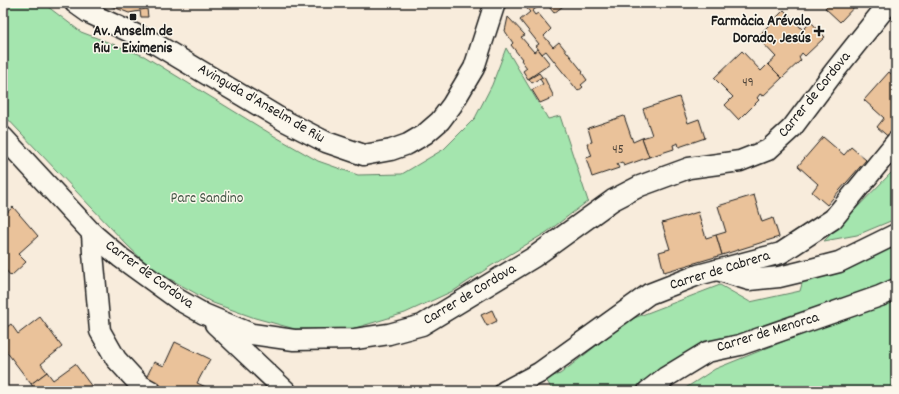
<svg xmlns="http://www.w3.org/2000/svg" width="899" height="394" font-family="Dekko,sans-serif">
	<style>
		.green { fill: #a4e5ae; stroke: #608065 }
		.building { fill: #eac29a; stroke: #1c1c1c }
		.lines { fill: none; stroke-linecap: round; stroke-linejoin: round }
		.minor-casing { stroke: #1c1c1c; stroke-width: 23 }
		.minor { stroke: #fbf7ec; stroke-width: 20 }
		.poi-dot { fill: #1c1c1c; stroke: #fbf7ec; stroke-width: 1.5 }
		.labels { text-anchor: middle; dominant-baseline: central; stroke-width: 3; stroke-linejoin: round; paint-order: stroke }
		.number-label { font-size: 13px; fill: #50463c }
		.poi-label { font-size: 15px; font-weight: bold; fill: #1c1c1c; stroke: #fbf7ec; text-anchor: end }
		.street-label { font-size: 15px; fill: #1c1c1c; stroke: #fbf7ec }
		.park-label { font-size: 15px; fill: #455848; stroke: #fbf7ec }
	</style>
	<rect width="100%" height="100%" fill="#f8ecdc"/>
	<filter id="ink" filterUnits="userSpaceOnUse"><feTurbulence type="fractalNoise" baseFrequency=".025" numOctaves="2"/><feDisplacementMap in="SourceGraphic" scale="8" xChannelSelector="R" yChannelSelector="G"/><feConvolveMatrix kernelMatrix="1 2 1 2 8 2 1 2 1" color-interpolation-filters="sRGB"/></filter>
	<g filter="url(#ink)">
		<g class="green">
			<path d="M3 3H43L81 32 144 56 276 137 318 161 358 175 402 174 444 149 475 118 492 85 506 48 548 119 560 116 588 201 547 232 491 266 455 290 405 313 352 329H295L255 318 213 303 152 269 127 245 3 114Z"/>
			<path d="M896 168V221L893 220 857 235 824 241Z"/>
			<path d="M896 240V283L685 358 631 391H553L545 378 560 374 629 320 720 285 750 302 800 291 803 280 849 269Z"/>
			<path d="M896 299V391H681L715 369 871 306Z"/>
		</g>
		<g class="building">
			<path d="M103 3H139L140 10 147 9 148 17H141L140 11 129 13Z"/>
			<path d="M522 3H535L538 7 532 11 535 15 538 13 551 29 544 36 553 47 559 42 583 72 582 73 587 80 581 85 583 87 578 91 546 51 542 54 536 46 539 44 520 20 530 12Z"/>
			<path d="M546 3H567L554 13Z"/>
			<path d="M830 3H858L840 22 825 8Z"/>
			<path d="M784 10 803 30 811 22 825 37 805 56 802 53 799 57 801 60 782 78 768 64 776 57 757 37Z"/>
			<path d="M508 17 525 35 521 37 534 52 538 49 550 64 528 79 523 71 527 68 521 60 522 59 511 45 513 43 505 31Z"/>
			<path d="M742 51 761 71 768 64 782 78 763 96 760 94 757 98 759 100 739 120 725 105 733 97 714 78Z"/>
			<path d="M889 72 896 78V135L892 140 877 127 884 118 864 100Z"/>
			<path d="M539 73 542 77 532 83 529 79Z"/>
			<path d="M544 77 554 97 540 103 532 90 543 84 540 79Z"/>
			<path d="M679 97 688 123 699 119 705 138 679 147 678 143 673 145 674 149 649 157 642 138 652 135 643 109Z"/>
			<path d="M624 116 633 142 642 138 649 157 624 166 622 162 617 164 619 168 592 177 586 158 592 156 587 143 592 142 588 128Z"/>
			<path d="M823 137 844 155 851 147 866 160 827 205 812 192 818 184 798 166Z"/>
			<path d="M754 195 762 222 773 218 779 237 722 255 716 235 726 232 718 206Z"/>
			<path d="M13 207 38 236 18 254 26 262 11 276 3 267V216Z"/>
			<path d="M698 212 706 238 716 235 722 255 664 272 659 252 670 249 662 223Z"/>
			<path d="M492 310 497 321 487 326 481 315Z"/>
			<path d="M40 317 62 347 41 364 47 372 31 384 3 347V330L11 324 18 334Z"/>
			<path d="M175 342 210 359 197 383 208 388 206 391H168L145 380 154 362 164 366Z"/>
			<path d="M75 364 95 391H36L31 384 47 372 53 380Z"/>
		</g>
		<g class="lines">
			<g class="minor-casing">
				<g id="minor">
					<path d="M75 3 89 13 154 43 283 120 326 142 364 155 391 150 408 144 425 134 440 121 452 105 474 68 495 3"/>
					<path d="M3 137 92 233 121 258 179 300 204 314 252 334 294 340 355 339 389 334 422 325 534 257 613 200 640 186 689 168 740 161 768 150 792 128 834 72 889 3"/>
					<path d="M92 233 93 253 100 331 116 359 140 385 151 391"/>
					<path d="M717 270 749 280 779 277 800 272 839 262 896 234"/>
					<path d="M215 324 286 391"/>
					<path d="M505 391 539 373 649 294 698 275 781 253 833 219 896 142"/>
					<path d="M648 391 666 377 707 352 740 345 880 296 896 289"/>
				</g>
			</g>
			<use href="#minor" class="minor"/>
		</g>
	</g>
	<g class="poi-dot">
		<rect x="129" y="13" width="8" height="8" rx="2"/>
		<path d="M817 25h4v4h4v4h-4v4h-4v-4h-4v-4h4z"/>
	</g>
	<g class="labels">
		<g class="number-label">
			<text x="748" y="83">49</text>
			<text x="618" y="150">45</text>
		</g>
		<g class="poi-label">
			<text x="811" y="22">Farmàcia Arévalo<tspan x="811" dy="17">Dorado, Jesús</tspan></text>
			<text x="133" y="32" text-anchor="middle">Av. Anselm de<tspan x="133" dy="17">Riu - Eiximenis</tspan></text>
		</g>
		<g class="street-label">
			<text transform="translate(815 95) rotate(-51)">Carrer de Cordova</text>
			<text transform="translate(261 104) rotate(30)">Avinguda d'Anselm de Riu</text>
			<text transform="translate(720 271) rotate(-17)">Carrer de Cabrera</text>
			<text transform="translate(149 275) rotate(36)">Carrer de Cordova</text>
			<text transform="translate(470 295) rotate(-31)">Carrer de Cordova</text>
			<text transform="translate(768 333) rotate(-17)">Carrer de Menorca</text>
		</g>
		<g class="park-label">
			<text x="207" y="199">Parc Sandino</text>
		</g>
	</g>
	<rect width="899" height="394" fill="none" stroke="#fbf7ec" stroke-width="16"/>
	<rect x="8" y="8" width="883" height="378" fill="none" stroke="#1c1c1c" stroke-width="1.5" filter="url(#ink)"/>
</svg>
